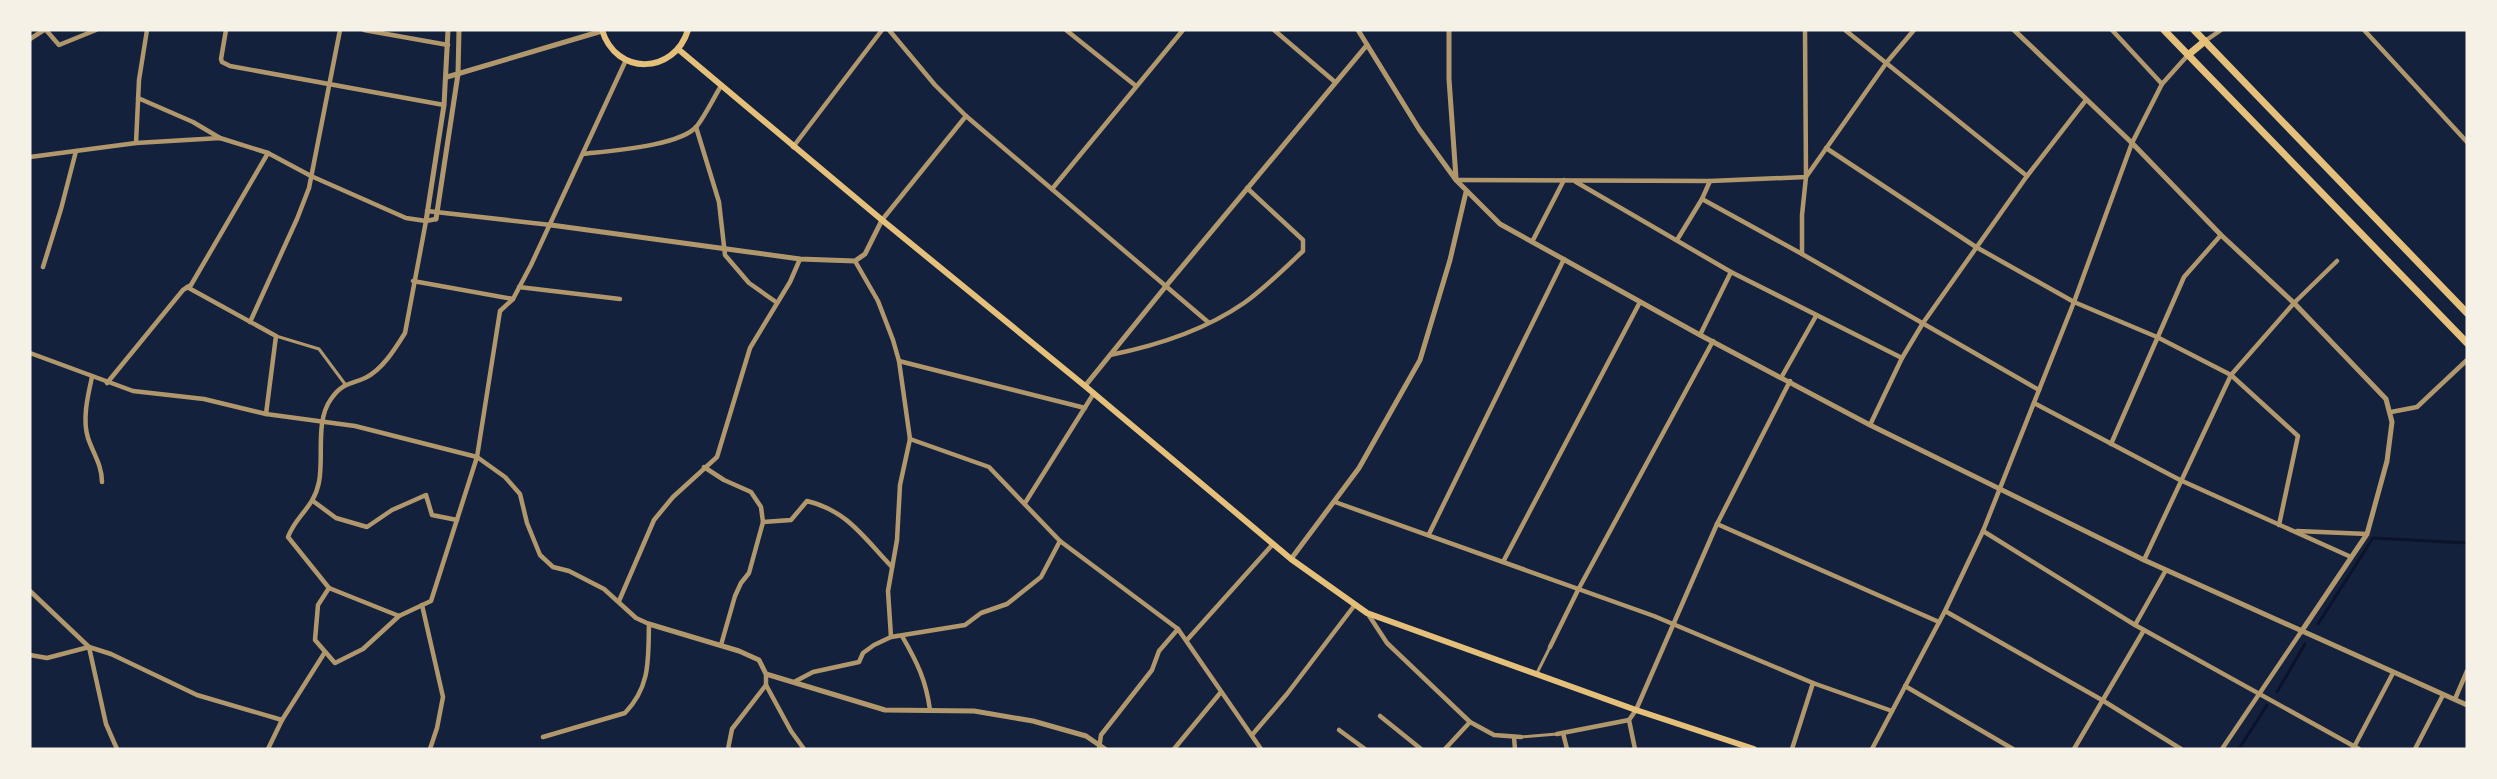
<svg xmlns="http://www.w3.org/2000/svg" width="2497" height="779" font-family="'Titillium Web',sans-serif">
	<style>
		.lines { fill: none; stroke-linecap: round; stroke-linejoin: round }
		.stream { stroke: #0b132b; stroke-width: 3 }
		.pedestrian { stroke: #b1986c; stroke-width: 3 }
		.minor { stroke: #b1986c; stroke-width: 4.5 }
		.tertiary { stroke: #b1986c; stroke-width: 5 }
		.secondary { stroke: #e5c07b; stroke-width: 6 }
		.primary { stroke: #e5c07b; stroke-width: 7 }
	</style>
	<rect width="100%" height="100%" fill="#14213d"/>
	<g class="lines">
		<g class="stream">
			<path d="M2318 624 2373 538 2467 543"/>
			<path d="M2277 692 2305 644"/>
			<path d="M2239 749 2267 705"/>
		</g>
		<g class="pedestrian">
			<path d="M276 336 319 349 345 384"/>
			<path d="M1537 673 1550 647"/>
			<path d="M1521 737 1557 734"/>
		</g>
		<g class="minor">
			<path d="M46 30 59 45 96 30"/>
			<path d="M226 30 221 59 222 62 230 66 444 105"/>
			<path d="M364 30 448 45"/>
			<path d="M889 30 935 85 966 116 1208 322"/>
			<path d="M1066 30 1136 86"/>
			<path d="M1274 30 1335 82"/>
			<path d="M1845 30 2027 176"/>
			<path d="M2112 30 2162 84"/>
			<path d="M2364 30 2467 142"/>
			<path d="M30 39 44 30"/>
			<path d="M2205 41 2221 30"/>
			<path d="M138 98 193 122 220 138"/>
			<path d="M696 127 719 202 725 255 749 283 776 302"/>
			<path d="M136 143 139 80 147 30"/>
			<path d="M793 147 882 30"/>
			<path d="M1826 148 1976 247 2074 302 2157 337 2231 375 2298 436 2279 525"/>
			<path d="M583 154C609 151 681 146 697 126 706 114 713 99 721 86"/>
			<path d="M30 157 136 143 220 138 268 153 311 176 406 218 426 221 436 219"/>
			<path d="M1456 180 1710 181 1806 177 1805 30"/>
			<path d="M1576 182 1731 272 1902 358"/>
			<path d="M1052 189 1183 30"/>
			<path d="M1702 199 1802 254 2039 390"/>
			<path d="M427 211 551 225"/>
			<path d="M882 220 966 116"/>
			<path d="M426 221 405 333C395 349 382 370 365 378 349 385 342 383 331 399 315 421 324 457 319 482 314 508 296 515 288 537L329 588 399 616 431 601 477 457 500 311 513 299 531 265 626 60"/>
			<path d="M1677 240 1702 199 1710 181"/>
			<path d="M1532 242 1564 180"/>
			<path d="M1802 254V215L1806 177 1887 62 1914 30"/>
			<path d="M855 261 878 301 893 340 899 361 910 439 900 485 897 540 888 591 891 637"/>
			<path d="M43 267 61 209 76 151"/>
			<path d="M413 281 513 299"/>
			<path d="M187 287 276 336 266 414"/>
			<path d="M519 287 620 299"/>
			<path d="M250 322 297 219 309 188 340 30"/>
			<path d="M1700 335 1731 272"/>
			<path d="M30 353 133 391 204 399 266 414 355 426 477 457 505 477 520 494 527 523 540 555 553 567 569 571 604 589 636 618 649 624C648 659 651 686 625 713L543 737"/>
			<path d="M1110 355C1155 346 1205 330 1244 303 1265 288 1284 269 1303 251V240L1247 188"/>
			<path d="M899 361 1085 408"/>
			<path d="M92 377C88 395 82 419 88 438 93 453 102 465 102 482"/>
			<path d="M1781 378 1816 316"/>
			<path d="M107 383 183 290 191 285 268 153"/>
			<path d="M2034 403 2180 480 2351 557"/>
			<path d="M2391 412 2417 407 2467 360"/>
			<path d="M1870 425 1902 358 1923 323 2027 176 2086 100"/>
			<path d="M910 439 989 467 1060 541 1178 629 1261 749"/>
			<path d="M2111 444 2184 277 2221 235"/>
			<path d="M704 467 724 480 751 492 761 507 763 522 749 573 741 583 735 596 721 645"/>
			<path d="M313 501 336 518 367 527 392 510 426 495 432 515 457 520"/>
			<path d="M1335 502 1654 616 1813 683 1892 711"/>
			<path d="M1025 503 1094 393"/>
			<path d="M763 522 791 520 807 501C848 511 864 538 892 567"/>
			<path d="M1717 524 1939 622"/>
			<path d="M1983 531 2135 625"/>
			<path d="M2297 531 2367 534"/>
			<path d="M1429 534 1564 259"/>
			<path d="M2144 560 2231 375 2294 303 2337 261"/>
			<path d="M1503 562 1640 302"/>
			<path d="M329 588 318 605 315 640 335 663 363 649 399 616"/>
			<path d="M30 591 89 647 111 654 197 695 282 720"/>
			<path d="M619 601 654 520 673 497 717 457 750 348 790 282 800 259"/>
			<path d="M422 605 443 697 437 728 430 749"/>
			<path d="M1945 611 2102 700 2181 749"/>
			<path d="M1368 614 1387 643 1470 722 1494 735 1521 737"/>
			<path d="M2144 630 2359 749"/>
			<path d="M902 636C917 662 926 680 930 710"/>
			<path d="M1187 640 1273 544"/>
			<path d="M1550 647 1578 590 1713 341"/>
			<path d="M30 655 47 658 89 647 106 724 117 749"/>
			<path d="M794 682 813 672 859 662 863 653 874 645 891 637 965 625 981 613 1007 604 1041 577 1060 541"/>
			<path d="M766 685 791 731 804 749"/>
			<path d="M1905 686 2013 749"/>
			<path d="M2455 699 2467 671"/>
			<path d="M1380 716 1421 749"/>
			<path d="M1339 730 1365 749"/>
			<path d="M1563 733 1567 749"/>
			<path d="M1557 734 1629 720"/>
			<path d="M1252 735 1287 694 1354 606"/>
			<path d="M1514 737 1515 749"/>
			<path d="M268 749 282 720 325 652"/>
			<path d="M728 749 732 729 766 685V674"/>
			<path d="M1099 749 1101 735 1152 670 1159 651 1178 629"/>
			<path d="M1174 749 1221 692"/>
			<path d="M1445 749 1470 722"/>
			<path d="M1635 749 1629 720 1636 710 1717 524 1790 381"/>
			<path d="M1792 749 1813 683"/>
			<path d="M1872 749 1945 611 1983 531 2074 302 2132 143 2162 84 2188 55"/>
			<path d="M2074 749 2144 630 2135 625 2166 570"/>
			<path d="M2222 749 2301 632"/>
			<path d="M2353 749 2393 673"/>
			<path d="M2415 749 2443 695"/>
		</g>
		<g class="tertiary">
			<path d="M1358 30 1419 129 1456 180 1500 224 1700 335 1870 425 2144 560 2467 705"/>
			<path d="M1449 30V79L1456 178"/>
			<path d="M2014 30 2132 143 2221 235 2294 303 2386 399 2392 422 2387 461 2367 534 2301 632"/>
			<path d="M447 77 602 31"/>
			<path d="M436 219 458 74 459 30"/>
			<path d="M426 221 444 105 448 30"/>
			<path d="M551 225 800 259 855 261 865 254 882 220"/>
			<path d="M1085 386 1166 286 1367 45"/>
			<path d="M1291 559 1359 468 1420 360 1450 260 1466 192"/>
			<path d="M649 624 739 651 759 660 766 674 885 710 974 711 1033 721 1086 736 1105 749"/>
		</g>
		<g class="secondary">
			<path d="M602 30C616 76 674 75 688 30"/>
			<path d="M678 49 882 220 1085 386 1291 559 1367 613 1636 710 1754 749"/>
		</g>
		<g class="primary">
			<path d="M2164 30 2467 343"/>
			<path d="M2194 30 2467 313"/>
			<path d="M2188 55 2205 41"/>
		</g>
	</g>
	<rect width="2497" height="779" fill="none" stroke="#f6f1e7" stroke-width="63"/>
</svg>
